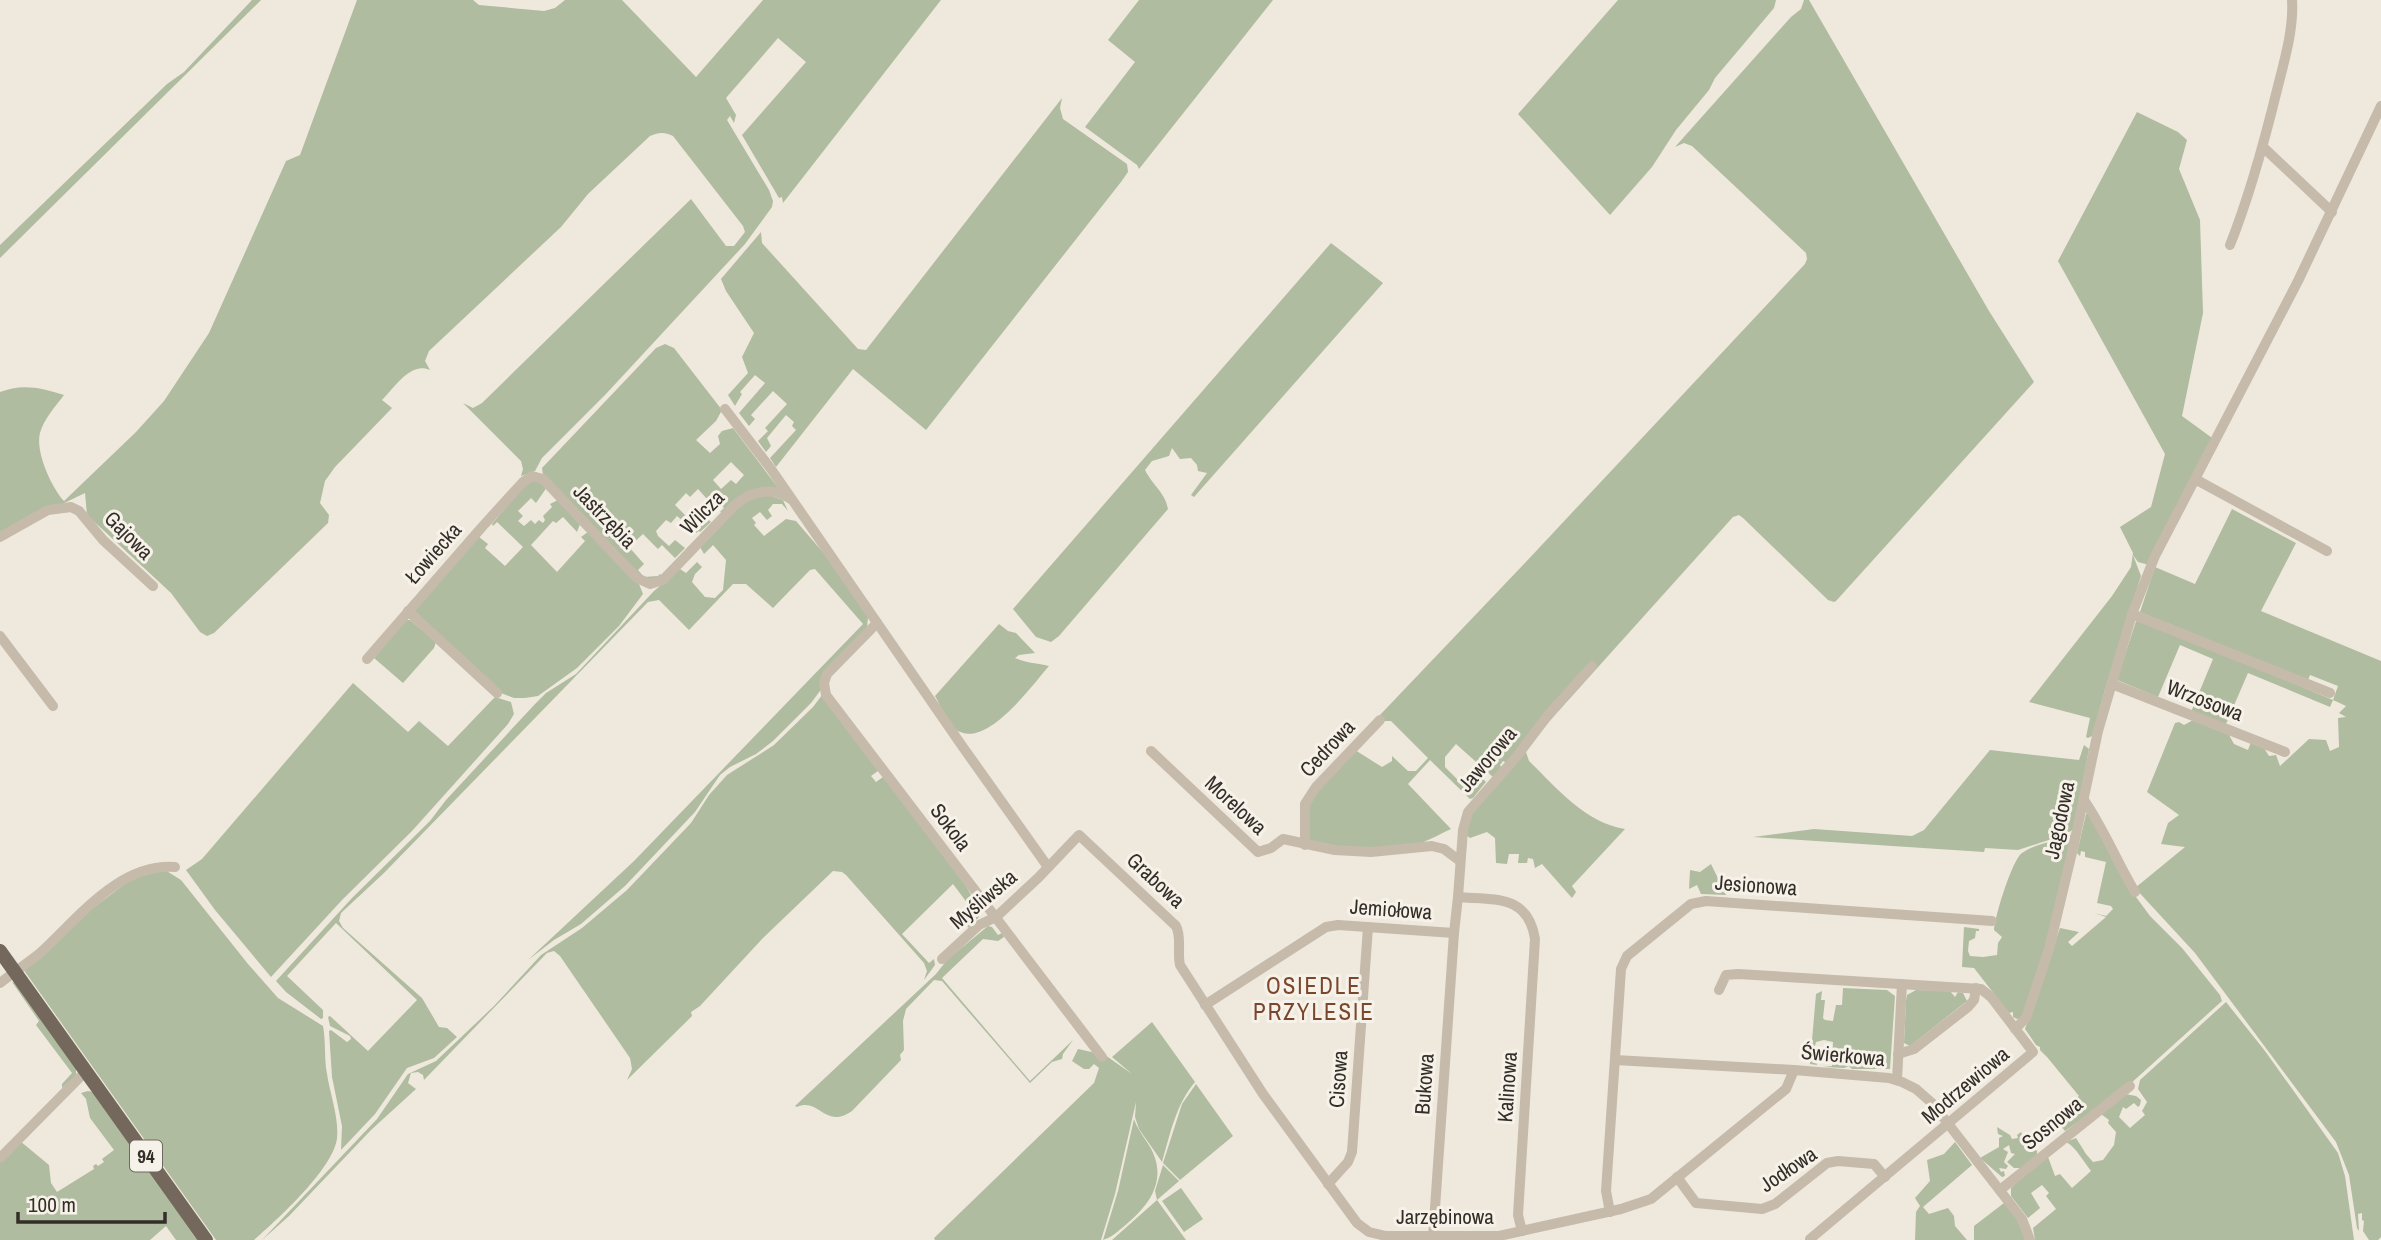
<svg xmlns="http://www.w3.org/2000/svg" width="2381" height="1240" font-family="'Archivo Narrow',sans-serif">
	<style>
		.green { fill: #afbc9f; fill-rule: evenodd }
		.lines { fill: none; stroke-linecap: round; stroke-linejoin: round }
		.minor { stroke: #c6baab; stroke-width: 10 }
		.major { stroke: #74675c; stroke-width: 14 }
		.labels { text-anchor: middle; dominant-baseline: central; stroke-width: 6; stroke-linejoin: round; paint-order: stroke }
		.shield { fill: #f7f2e9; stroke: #6e6963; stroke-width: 2 }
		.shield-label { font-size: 19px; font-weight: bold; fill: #342e29 }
		.street-label { font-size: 21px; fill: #342e29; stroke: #f7f2e9 }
		.neighbourhood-label { font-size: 23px; letter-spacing: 2px; fill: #7a462c; stroke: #f7f2e9 }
	</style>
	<rect width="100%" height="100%" fill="#efe9dd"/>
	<g class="green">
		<path d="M252 0H261L0 258V245L167 84 184 72Z"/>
		<path d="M357 0H473L479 5 544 11 555 8 565 0H622L696 77 763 0H941L783 203 782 197 779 198 742 135 806 62 778 38 726 98 736 115 734 123 730 116 727 120 769 190 773 201 772 207 745 244 605 395 542 458 535 471 521 476 523 469 521 461 463 403 473 408 482 403 691 199 726 246H734L745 232 743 226 673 136C665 132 659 132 650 136L588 194 561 227 429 351 425 361 430 370C411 361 394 388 382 400L392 408 335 467 325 481 320 503 329 515 328 523 214 633 207 636 200 632 171 593 87 515 85 493 0 534V392C22 383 42 388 64 395 55 407 44 419 40 433 35 452 52 488 64 501L136 432 164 401 209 333 286 161 300 155Z"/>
		<path d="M1139 0H1273L1139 169 1137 165 1085 127 1135 62 1108 40Z"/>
		<path d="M1618 0H1776L1774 8 1715 78 1709 90 1676 130 1652 167 1610 215 1518 114Z"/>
		<path d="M1804 0H1809L1989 311 2034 382 1836 601 1834 602 1828 600 1743 518 1739 515 1733 517 1537 735 1507 763 1503 761 1500 765 1502 769 1493 777 1456 744 1445 757V767L1459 781 1483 779 1486 782 1473 798 1470 799 1430 760 1408 784 1451 829C1441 833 1431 840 1420 843 1398 849 1330 851 1310 841L1306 811 1313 796 1355 750 1382 767 1392 761V756L1408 771H1416L1428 758 1391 721H1383L1379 716 1523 565 1805 264 1807 259 1806 253 1692 146 1684 143 1675 147 1791 17 1801 9Z"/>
		<path d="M1062 98 1060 108 1063 119 1127 164 1128 172 1121 182 926 430 853 369 776 467 770 458 796 430 792 426 794 422 786 415 767 438 771 446 766 452 758 441 768 431 765 428 787 404 773 391 751 415 755 419 749 426 739 413 765 383 755 375 740 392 742 394 735 406 728 395 748 373 742 357 754 333 726 291 721 279 761 232 762 243 858 349 866 350Z"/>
		<path d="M2137 112 2178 132 2187 140 2179 169 2200 220 2203 313 2182 416 2219 443 2153 566 2138 562 2133 555 2141 576 2106 686 2092 736 2088 738 2086 737 2090 718 2029 702 2112 596 2131 567 2133 553 2120 527 2151 507 2165 454 2058 261Z"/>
		<path d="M1331 243 1383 283 1194 497 1191 495 1207 473 1198 471 1197 465 1191 458 1180 459 1172 448 1169 456 1152 461 1145 470C1153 486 1165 492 1168 509L1059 636 1051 642 1036 637 1013 609Z"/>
		<path d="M665 344 674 348 722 410 716 421 696 440 710 453 720 444 718 436 722 431 733 428 779 489H772L723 513 720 512 724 508 712 495 707 499 698 489 690 497 686 493 675 505 694 524 703 515 711 522 700 532 699 531 696 533 677 516 671 523 666 520 656 531 658 536 669 546 675 540 685 548 675 558 662 545 658 549 643 534 629 547 644 564 638 570 644 577 658 576 660 574 663 577 644 580 543 475 542 468 656 348ZM731 462 744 475 736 484 731 480 721 489 713 480Z"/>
		<path d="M538 480 546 487 545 490 536 503 531 498 518 511 523 516 518 521 524 526 531 520 535 524 539 520 543 523 545 520 543 516 552 507 550 504 558 500 580 524 577 532 563 517 556 523 553 521 531 545 557 572 585 541 581 537 588 532 639 584 643 594 619 626 577 668 538 696 525 698H514L501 693 416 615 414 608 479 537 488 544 485 548 505 566 523 547 497 522 493 526 492 524 527 482Z"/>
		<path d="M768 495 783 500 788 511 782 504H773L768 510 772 516 767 520 760 512 752 518 756 523 754 525 764 536 786 519 796 521 827 557 868 617 867 628 811 703 773 741 756 754 730 767 720 775 695 812 625 886 581 924 554 940 528 960 634 861 863 624 815 569 810 570 773 608 746 584H733L689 630 659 600 648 602 384 873 341 913 339 921 343 928 422 998 439 1027 447 1028 457 1037 434 1058 407 1068 375 1114 341 1150 342 1126 332 1077 329 1031 331 1030 347 1042 351 1039 350 1036 330 1026 328 1017 330 1016 368 1051 417 1000 336 923 287 976 323 1010V1018L321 1019 286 992 276 981 352 898 430 821 446 800 535 704 546 693 576 674 654 591 680 569 686 573 697 562 702 567 695 574 692 582 705 597 715 598 723 590 726 560 713 545 704 554 700 547 738 506 750 499Z"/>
		<path d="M2232 509 2296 543 2261 611 2381 661V1237L2378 1240H2369L2363 1231 2364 1221 2362 1220V1213L2358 1214 2359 1231 2357 1228 2349 1175 2336 1142 2195 953 2135 888 2185 847 2161 844 2168 823 2179 815 2147 792 2175 723 2179 722 2184 725 2195 719 2228 733 2234 744 2248 750 2251 742 2264 748 2269 756 2276 755 2280 766 2309 739 2326 740 2330 751 2339 747 2338 718 2346 717 2339 713 2346 706 2333 700 2330 707 2248 673 2225 726 2191 712 2213 659 2180 645 2158 697 2117 680 2136 621 2161 628 2333 700 2338 686 2310 675 2308 680 2140 612 2155 567 2195 584Z"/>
		<path d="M406 620H410L436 642 434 648 403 683 374 658Z"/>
		<path d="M999 624 1008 631 1016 633 1035 653 1019 655 1015 658C1027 663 1037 663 1049 666 1032 685 985 752 955 729 946 722 941 706 935 696Z"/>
		<path d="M353 683 408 732 419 721 448 746 495 697 511 702 514 714 508 724 412 831 343 899 271 977 215 910 186 870 202 859Z"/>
		<path d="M822 695 878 771 871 776 876 782 883 777C900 799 983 896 979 917L968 928 967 924 971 908 953 884 902 934 929 963 934 959 935 965 924 980 927 971 924 963 846 875 842 872 833 871 763 938 700 1006 691 1012 692 1016 684 1024 627 1080 632 1069 630 1058 560 956 554 951 547 953 424 1080 423 1075 418 1072 411 1073 408 1083 416 1089 371 1130 289 1216 262 1240 377 1119 408 1074 436 1061 494 1006 541 955 582 928 627 890 691 823 709 795 727 775 774 745 813 707Z"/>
		<path d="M2084 745 2089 749 2074 829 2064 835 2018 850 1985 848 1984 852 1753 837 1814 829 1912 836 1924 830 1990 750 2079 760Z"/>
		<path d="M1526 752 1529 761C1558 789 1584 822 1625 829L1572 886 1576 892 1572 898 1542 864 1535 868 1533 859 1528 858 1527 863H1518L1519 854H1509L1507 864 1496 863 1495 838 1487 832 1470 838 1466 835 1472 814Z"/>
		<path d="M2088 813 2136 897 2150 916 2182 948 2220 995 2222 1001 2129 1085 2065 1131 2053 1116 2079 1096 2047 1057 2040 1050V1047L2036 1045 2025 1029 2060 928 2079 932 2068 942 2072 946 2106 917 2094 913 2106 916 2113 909 2111 906 2097 903 2106 862 2085 857V852L2081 851 2080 856 2077 853 2086 814Z"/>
		<path d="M2074 833 2047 945 2022 1018 2017 1019 2013 1017V1012L2009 1013 1974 968 1962 967 1964 927 1979 929V931H1976L1975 938 1969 941 1968 951 1970 956 1983 957 1997 955 1998 943 2002 937 1994 930C1995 916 2012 860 2022 853 2037 842 2059 842 2074 833Z"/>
		<path d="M1711 864 1726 895 1701 894 1697 885 1689 889 1690 870 1700 872Z"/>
		<path d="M165 870 181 880 248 964 278 998 323 1026C326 1042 324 1058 327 1074 330 1094 339 1117 337 1138 334 1168 277 1220 254 1240H216L23 969 67 928 122 886 134 878Z"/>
		<path d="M988 926 992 927 998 935 1002 933 1004 937 998 941 983 939 942 978 1030 1081 1073 1040 1063 1054 1062 1059 1052 1062 1030 1083 942 981 934 980 906 1009 903 1021 904 1050 900 1055 901 1060 852 1111C825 1130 819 1097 797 1107L795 1106 936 974 947 960Z"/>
		<path d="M12 982 16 983 76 1067V1076L62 1088V1084L72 1073 36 1025 39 1021Z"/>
		<path d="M1843 988 1887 990 1895 996 1890 1069H1852L1849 1066 1844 1068 1823 1067 1832 1066 1833 1042 1824 1040 1816 1042 1814 1049 1817 1065 1810 1064 1816 994 1822 991 1821 1000H1825L1823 1018 1825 1020 1833 1021 1836 1005H1842Z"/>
		<path d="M1916 990 1950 991 1955 997 1958 992 1963 993 1967 1001 1910 1046 1904 1043 1906 1001 1907 995Z"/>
		<path d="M2226 1002 2265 1051 2338 1153 2345 1176 2354 1240H2035L2033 1228 2056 1209 2046 1196 2049 1193 2042 1185 2031 1193 2040 1208 2028 1218 2011 1196V1188L2015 1184 2048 1157 2055 1176 2060 1174 2072 1188 2091 1171C2084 1162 2075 1146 2066 1142L2076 1138 2086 1154 2093 1162 2103 1160 2114 1145 2116 1132 2108 1123 2109 1120 2101 1114 2125 1094 2136 1096 2141 1100 2140 1105 2138 1107 2134 1103 2126 1109 2123 1107 2119 1117 2130 1128 2145 1115 2142 1111 2147 1102 2138 1089 2140 1080Z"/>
		<path d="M1152 1022 1195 1082C1176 1104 1170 1135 1162 1162L1139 1129 1135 1117 1136 1102 1115 1194 1101 1240H935L934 1238 1094 1083 1099 1068 1094 1064 1089 1069H1084L1072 1061 1078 1049 1105 1055 1132 1074 1112 1057Z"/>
		<path d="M1196 1084 1233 1136 1180 1180 1163 1163 1182 1104Z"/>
		<path d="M88 1091 93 1092 200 1240H176L166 1226 150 1240H0V1161L20 1141 49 1165 51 1183 57 1192 94 1169 93 1166 96 1164 98 1166 104 1162 102 1159 114 1150 90 1118 86 1099 81 1093Z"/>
		<path d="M1134 1119C1139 1134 1151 1144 1155 1158 1165 1188 1143 1211 1122 1228 1116 1233 1110 1238 1103 1240L1118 1191Z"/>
		<path d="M1997 1127 2010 1135 2012 1139 2018 1138 2017 1135 2021 1132 2027 1144 2030 1143 2037 1151V1154L2026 1168H2014L2007 1162 2015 1154 2011 1153 2009 1145 2003 1149 2008 1152 2004 1162 2008 1166 2006 1169 1999 1168 2001 1172 2004 1171 2005 1176 2002 1177 1980 1158 1999 1147V1138L2003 1136 1998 1134Z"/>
		<path d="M1955 1142 1972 1165 1923 1207 1929 1214 1948 1208 1954 1216 1955 1226 1967 1240H1915L1916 1212 1920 1206 1915 1198 1930 1181 1927 1160 1944 1154Z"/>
		<path d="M1163 1165 1179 1181 1157 1200 1186 1240H1112L1157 1200 1155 1191Z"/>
		<path d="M1181 1188 1203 1219 1184 1232 1162 1201Z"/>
		<path d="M2004 1203 2015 1215 2026 1240H1974V1226Z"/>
	</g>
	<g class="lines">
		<g class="minor">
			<path d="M2263 147 2332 212"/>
			<path d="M2230 245C2250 195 2264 143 2277 90 2284 62 2294 29 2292 0"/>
			<path d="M725 409 771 469 960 743 1048 867"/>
			<path d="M2195 479 2327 551"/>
			<path d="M0 537 48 510 71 507 79 511 103 540 153 586"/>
			<path d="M408 611 497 693"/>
			<path d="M2132 614 2330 693"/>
			<path d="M877 623 827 674 824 683 826 695 1102 1057"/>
			<path d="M0 636 53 706"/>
			<path d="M367 659 482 527 523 482 532 476 543 479 637 578 650 584 663 580 734 506C750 491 772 486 791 499"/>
			<path d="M2112 684 2285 752"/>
			<path d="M1151 751 1258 852 1271 848 1283 839 1335 850 1371 852 1432 846 1444 849 1460 861"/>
			<path d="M2084 800C2104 829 2117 862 2135 892"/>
			<path d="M1305 845V804L1316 787 1380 720"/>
			<path d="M1458 897 1463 830 1468 812 1517 756 1548 715 1592 666"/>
			<path d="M942 959 979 925 996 917 1038 878 1079 835 1176 926C1182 938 1177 952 1180 965L1263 1094 1357 1223 1369 1232 1386 1236H1499L1621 1209 1651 1199 1786 1089 1794 1070"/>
			<path d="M0 983C13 973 26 964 39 954 77 920 118 863 175 867"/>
			<path d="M1719 990 1726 975 1738 974 1981 989 1991 997 2033 1052 1810 1239"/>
			<path d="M1205 1005 1326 927 1338 925 1454 933 1458 897C1494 900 1528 894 1535 939L1518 1215 1522 1231"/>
			<path d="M2015 1029 2026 1018 2049 949 2074 844 2098 731 2132 614 2155 556 2298 281 2381 106"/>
			<path d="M1898 1054 1914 1049 1968 1007 1974 1000 1976 988"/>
			<path d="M1615 1060 1794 1070 1889 1078 1902 1082 1916 1089 1932 1103 2022 1219 2030 1240"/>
			<path d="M1897 1080 1902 984"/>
			<path d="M0 1158 86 1071"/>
			<path d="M1677 1177 1696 1203 1762 1209 1775 1204 1827 1163 1838 1161 1874 1164 1885 1177"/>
			<path d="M1328 1184 1348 1162 1352 1152 1368 927"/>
			<path d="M2000 1190 2130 1086"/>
			<path d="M1610 1212 1606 1191 1621 969 1627 956 1691 904 1706 901 1992 921"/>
			<path d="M1433 1237 1454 933"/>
		</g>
		<path class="major" d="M0 951 206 1240"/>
	</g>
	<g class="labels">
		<rect class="shield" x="130" y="1140.5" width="32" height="31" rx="5"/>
		<g class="shield-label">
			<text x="146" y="1156">94</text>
		</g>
		<g class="street-label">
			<text transform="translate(702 512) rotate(-45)">Wilcza</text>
			<text transform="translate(605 516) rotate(46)">Jastrzębia</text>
			<text transform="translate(129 535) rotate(45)">Gajowa</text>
			<text transform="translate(433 553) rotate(-49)">Łowiecka</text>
			<text transform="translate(2205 700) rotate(21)">Wrzosowa</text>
			<text transform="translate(1327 748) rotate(-47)">Cedrowa</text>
			<text transform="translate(1487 759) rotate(-50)">Jaworowa</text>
			<text transform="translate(1236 805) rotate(43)">Morelowa</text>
			<text transform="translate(2059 820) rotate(-78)">Jagodowa</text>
			<text transform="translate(951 827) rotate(53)">Sokola</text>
			<text transform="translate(1156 880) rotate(43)">Grabowa</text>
			<text transform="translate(1756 885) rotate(4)">Jesionowa</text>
			<text transform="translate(983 899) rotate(-40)">Myśliwska</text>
			<text transform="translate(1391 909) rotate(4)">Jemiołowa</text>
			<text transform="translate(1843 1055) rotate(5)">Świerkowa</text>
			<text transform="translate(1338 1079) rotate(-86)">Cisowa</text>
			<text transform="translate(1424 1084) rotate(-86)">Bukowa</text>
			<text transform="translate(1965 1085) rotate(-40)">Modrzewiowa</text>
			<text transform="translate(1507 1087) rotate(-86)">Kalinowa</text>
			<text transform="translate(2052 1123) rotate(-39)">Sosnowa</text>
			<text transform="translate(1788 1169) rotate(-34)">Jodłowa</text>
			<text x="1445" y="1216">Jarzębinowa</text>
		</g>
		<g class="neighbourhood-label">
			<text x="1314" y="985">OSIEDLE<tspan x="1314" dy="26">PRZYLESIE</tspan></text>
		</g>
	</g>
	<path d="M18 1212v10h147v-10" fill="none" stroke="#342e29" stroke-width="3.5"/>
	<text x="28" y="1212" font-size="21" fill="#342e29" stroke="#f7f2e9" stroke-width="5" paint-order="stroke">100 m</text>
</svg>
